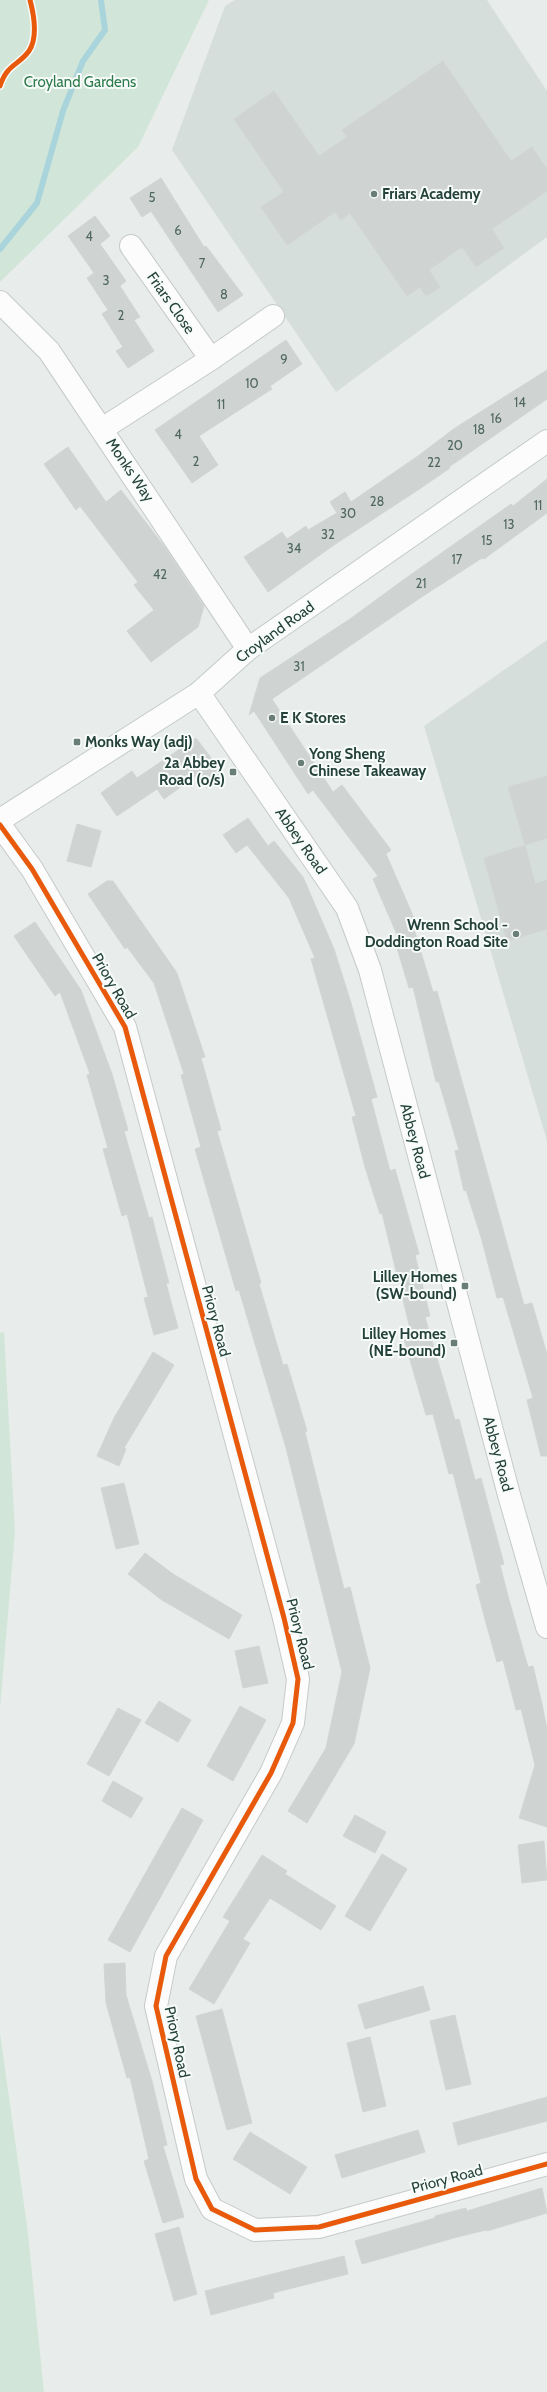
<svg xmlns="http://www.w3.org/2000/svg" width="547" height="2392" font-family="Cabin,sans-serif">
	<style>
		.built { fill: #d6dedb }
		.green { fill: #d1e6d8 }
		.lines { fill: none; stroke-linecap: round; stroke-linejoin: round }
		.stream { stroke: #a9d4db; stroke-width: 6 }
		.building { fill: #cfd4d2; stroke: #d1d6d4 }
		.street-casing { stroke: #c5cac8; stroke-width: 24 }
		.secondary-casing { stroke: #c3cbc8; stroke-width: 24 }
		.street { stroke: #fcfcfc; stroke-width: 22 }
		.secondary { stroke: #fcfcfc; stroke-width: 22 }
		.cycleway-casing { stroke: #f7fbf9; stroke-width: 8 }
		.cycleway { stroke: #e8590c; stroke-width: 5 }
		.poi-dot { fill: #697e78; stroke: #f7fbf9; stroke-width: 1.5 }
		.labels { text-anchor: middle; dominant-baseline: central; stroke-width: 4; stroke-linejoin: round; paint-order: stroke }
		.number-label { font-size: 13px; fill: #506761 }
		.park-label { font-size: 15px; fill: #2d7a4b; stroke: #f7fbf9 }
		.poi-label { font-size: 15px; font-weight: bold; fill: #24423a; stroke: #f7fbf9; text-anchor: start }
		.street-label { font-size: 15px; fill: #24423a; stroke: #f7fbf9 }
	</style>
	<rect width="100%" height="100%" fill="#e8edeb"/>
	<g class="built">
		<path d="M235 0H487L547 91V237L336 392 172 150 225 6Z"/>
		<path d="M547 640V1141L424 726Z"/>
	</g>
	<g class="green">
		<path d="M0 0H209L138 147 0 282Z"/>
		<path d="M4 1332 15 1532 0 1709V1333Z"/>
		<path d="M0 2033 28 2233 44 2392H0Z"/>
	</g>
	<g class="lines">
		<path class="stream" d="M0 249 37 203 63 111 83 61 105 30 101 0"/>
	</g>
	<g class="building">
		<path d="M443 61 511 161 532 147 547 169V191L492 229 504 248 476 267 462 247 429 270 440 287 426 296 420 287 407 296 350 213 341 220 335 212 287 245 261 207 284 192 234 119 274 91 319 156 347 137 342 130Z"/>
		<path d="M161 178 204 247 206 246 243 295 218 312 151 211 142 217 130 198Z"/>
		<path d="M95 216 110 236 100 244 126 281 120 286 140 317 134 320 154 351 128 368 116 351 123 347 102 314 108 310 87 278 94 273 68 236Z"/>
		<path d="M286 340 302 364 270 386 272 389 199 436 218 465 192 483 155 430Z"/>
		<path d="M547 370V399L449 467 450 468 418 490 334 545 268 592 244 557 282 532 287 539 306 526 308 530 337 513 330 502 345 492 351 502 418 456 455 428Z"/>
		<path d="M68 447 106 502 121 490 164 546 204 606 198 627 151 662 127 631 154 610 134 585 138 582 80 506 76 510 44 464Z"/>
		<path d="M547 479V513L484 559 482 558 420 598 272 699 333 792 342 785 391 850 386 854 414 918 411 919 433 992 437 991 524 1305 532 1303 547 1354V1456H541L527 1400 533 1398 503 1297 497 1298 481 1237 466 1190 464 1191 455 1151 459 1150 439 1082H436L413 987 409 988 394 938 398 937 373 879 378 876 313 790 308 794 254 711 249 715 260 678 350 619 406 578 511 504 513 506Z"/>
		<path d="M196 738 224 775 207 788 197 775 164 799 157 789 117 816 101 793 132 771 137 778Z"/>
		<path d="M547 776V838L525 845 508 787Z"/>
		<path d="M248 818 268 846 274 841 303 877 334 949 351 1003 377 1097 371 1099 390 1171 395 1169 419 1254 415 1255 430 1316 425 1317 455 1420 459 1419 475 1480 481 1478 504 1564 500 1565 508 1596 528 1667 533 1666 542 1704 547 1729V1827L519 1818 535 1765 521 1709 516 1710 503 1660 497 1662 486 1623 476 1585 481 1583 453 1473 449 1474 433 1414 426 1415 404 1339 412 1337 382 1213 380 1214 365 1167 352 1117 356 1116 311 959 315 958 289 898 247 845 236 853 223 835Z"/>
		<path d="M77 824 101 831 91 867 67 861Z"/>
		<path d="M525 845 535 884 547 880V929L507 941 484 858Z"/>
		<path d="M107 881H113L177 973 205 1057 201 1058 221 1130 217 1131 261 1283 259 1284 283 1365 287 1364 307 1431 305 1432 344 1589 350 1587 370 1668 354 1744 307 1823 288 1811 326 1748 342 1672 286 1448 239 1290 236 1291 195 1149 201 1147 181 1075 184 1074 154 983 127 947 125 949 88 894Z"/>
		<path d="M35 922 81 990 112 1074 128 1130 124 1131 132 1159 149 1218 152 1217 156 1233 169 1283H166L178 1328 154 1335 144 1298 148 1297 127 1214 122 1216 103 1149 108 1148 87 1075 90 1074 60 992 55 996 14 936Z"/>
		<path d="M153 1352 174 1365 124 1448 126 1449 119 1466 97 1456 114 1418Z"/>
		<path d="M124 1483 139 1544 116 1549 101 1488Z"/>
		<path d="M145 1553 173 1574 242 1615 229 1639 162 1600 128 1574Z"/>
		<path d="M259 1646 268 1683 243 1688 235 1651Z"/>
		<path d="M159 1701 191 1720 178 1742 145 1723Z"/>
		<path d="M240 1706 266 1720 233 1781 207 1766Z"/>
		<path d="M118 1708 141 1720 109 1776 87 1764Z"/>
		<path d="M113 1781 143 1798 131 1818 102 1801Z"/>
		<path d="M182 1808 203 1820 130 1952 108 1940Z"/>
		<path d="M355 1815 386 1832 375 1853 343 1836Z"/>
		<path d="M544 1841 547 1880 522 1883 518 1845Z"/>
		<path d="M382 1854 407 1869 370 1931 345 1916Z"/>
		<path d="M262 1855 287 1871 285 1874 336 1906 321 1930 270 1898 243 1939 250 1943 214 2004 189 1989 230 1921 223 1917Z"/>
		<path d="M125 1963 126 1995 152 2081 167 2145 163 2146 184 2217 163 2223 144 2161 149 2159 130 2077 127 2078 106 2003 104 1964Z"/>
		<path d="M423 1986 430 2010 365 2029 358 2005Z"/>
		<path d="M222 2009 252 2123 227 2130 196 2016Z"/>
		<path d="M455 2015 471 2084 446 2090 430 2021Z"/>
		<path d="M370 2037 386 2106 363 2112 347 2043Z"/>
		<path d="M547 2097V2121L458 2145 453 2123Z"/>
		<path d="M418 2130 425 2152 342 2178 335 2155Z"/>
		<path d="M250 2132 307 2167 290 2194 233 2159Z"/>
		<path d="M542 2188 547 2213 487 2231 486 2230 457 2237 362 2264 355 2241 435 2218V2216L466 2208 467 2211Z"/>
		<path d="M179 2227 197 2294 174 2301 155 2234Z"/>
		<path d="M344 2256 348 2274 273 2293 274 2298 211 2315 205 2291Z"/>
	</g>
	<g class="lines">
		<g class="street-casing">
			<g id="street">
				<path d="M0 302 49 351 248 649"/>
				<path d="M211 359 273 316"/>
				<path d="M102 429 211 359 131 246"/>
				<path d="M199 693 347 908 370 970 509 1495 547 1627"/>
				<path d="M0 825 32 869 125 1027 284 1618 298 1679 293 1723 271 1773 166 1956 156 2006 196 2179 212 2209 255 2230 319 2227 547 2164"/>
			</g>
		</g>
		<g class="secondary-casing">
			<path id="secondary" d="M0 820 199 693 248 649 547 441"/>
		</g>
		<use href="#street" class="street"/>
		<use href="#secondary" class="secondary"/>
		<g class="cycleway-casing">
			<g id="cycleway">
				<path d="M0 86C7 64 18 66 29 51 38 37 34 15 30 0"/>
				<path d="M0 825 32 869 125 1027 284 1618 298 1679 293 1723 271 1773 166 1956 156 2006 196 2179 212 2209 255 2230 319 2227 547 2164"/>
			</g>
		</g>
		<use href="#cycleway" class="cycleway"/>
	</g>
	<g class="poi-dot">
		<circle cx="374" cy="194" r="4"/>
		<circle cx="272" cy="718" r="4"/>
		<rect x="73" y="738" width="8" height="8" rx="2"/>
		<circle cx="301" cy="763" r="4"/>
		<rect x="229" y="768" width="8" height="8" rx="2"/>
		<circle cx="516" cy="934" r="4"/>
		<rect x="461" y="1282" width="8" height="8" rx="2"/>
		<rect x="450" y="1339" width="8" height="8" rx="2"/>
	</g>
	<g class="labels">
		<g class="number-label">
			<text x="152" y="197">5</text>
			<text x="178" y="230">6</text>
			<text x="89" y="236">4</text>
			<text x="202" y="263">7</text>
			<text x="106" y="280">3</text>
			<text x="224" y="294">8</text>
			<text x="121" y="315">2</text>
			<text x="284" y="359">9</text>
			<text x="252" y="383">10</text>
			<text x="520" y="402">14</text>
			<text x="221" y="404">11</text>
			<text x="496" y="418">16</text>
			<text x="479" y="429">18</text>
			<text x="178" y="434">4</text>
			<text x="455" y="445">20</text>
			<text x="196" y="461">2</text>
			<text x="434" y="462">22</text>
			<text x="377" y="501">28</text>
			<text x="538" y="505">11</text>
			<text x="348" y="513">30</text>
			<text x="509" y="524">13</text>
			<text x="328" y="534">32</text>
			<text x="487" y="540">15</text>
			<text x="294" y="548">34</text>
			<text x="457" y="559">17</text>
			<text x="160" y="574">42</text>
			<text x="421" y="583">21</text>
			<text x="299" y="666">31</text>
		</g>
		<g class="park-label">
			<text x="80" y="82">Croyland Gardens</text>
		</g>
		<g class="poi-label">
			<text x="382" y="194">Friars Academy</text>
			<text x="280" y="718">E K Stores</text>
			<text x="85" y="742">Monks Way (adj)</text>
			<text x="309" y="754">Yong Sheng<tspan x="309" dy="17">Chinese Takeaway</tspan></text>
			<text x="225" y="763" text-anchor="end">2a Abbey<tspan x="225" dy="17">Road (o/s)</tspan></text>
			<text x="508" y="925" text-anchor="end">Wrenn School -<tspan x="508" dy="17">Doddington Road Site</tspan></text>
			<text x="457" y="1277" text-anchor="end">Lilley Homes<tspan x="457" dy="17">(SW-bound)</tspan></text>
			<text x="446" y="1334" text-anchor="end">Lilley Homes<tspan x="446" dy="17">(NE-bound)</tspan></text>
		</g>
		<g class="street-label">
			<text transform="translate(171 303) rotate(55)">Friars Close</text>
			<text transform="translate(130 470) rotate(56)">Monks Way</text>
			<text transform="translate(275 632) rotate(-36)">Croyland Road</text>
			<text transform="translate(301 841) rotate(55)">Abbey Road</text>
			<text transform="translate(114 986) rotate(60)">Priory Road</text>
			<text transform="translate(415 1141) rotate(75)">Abbey Road</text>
			<text transform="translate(216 1321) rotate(75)">Priory Road</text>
			<text transform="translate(498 1454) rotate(75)">Abbey Road</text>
			<text transform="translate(300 1634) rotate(76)">Priory Road</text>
			<text transform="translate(177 2042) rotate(78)">Priory Road</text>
			<text transform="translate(447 2179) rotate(-15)">Priory Road</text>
		</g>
	</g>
</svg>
